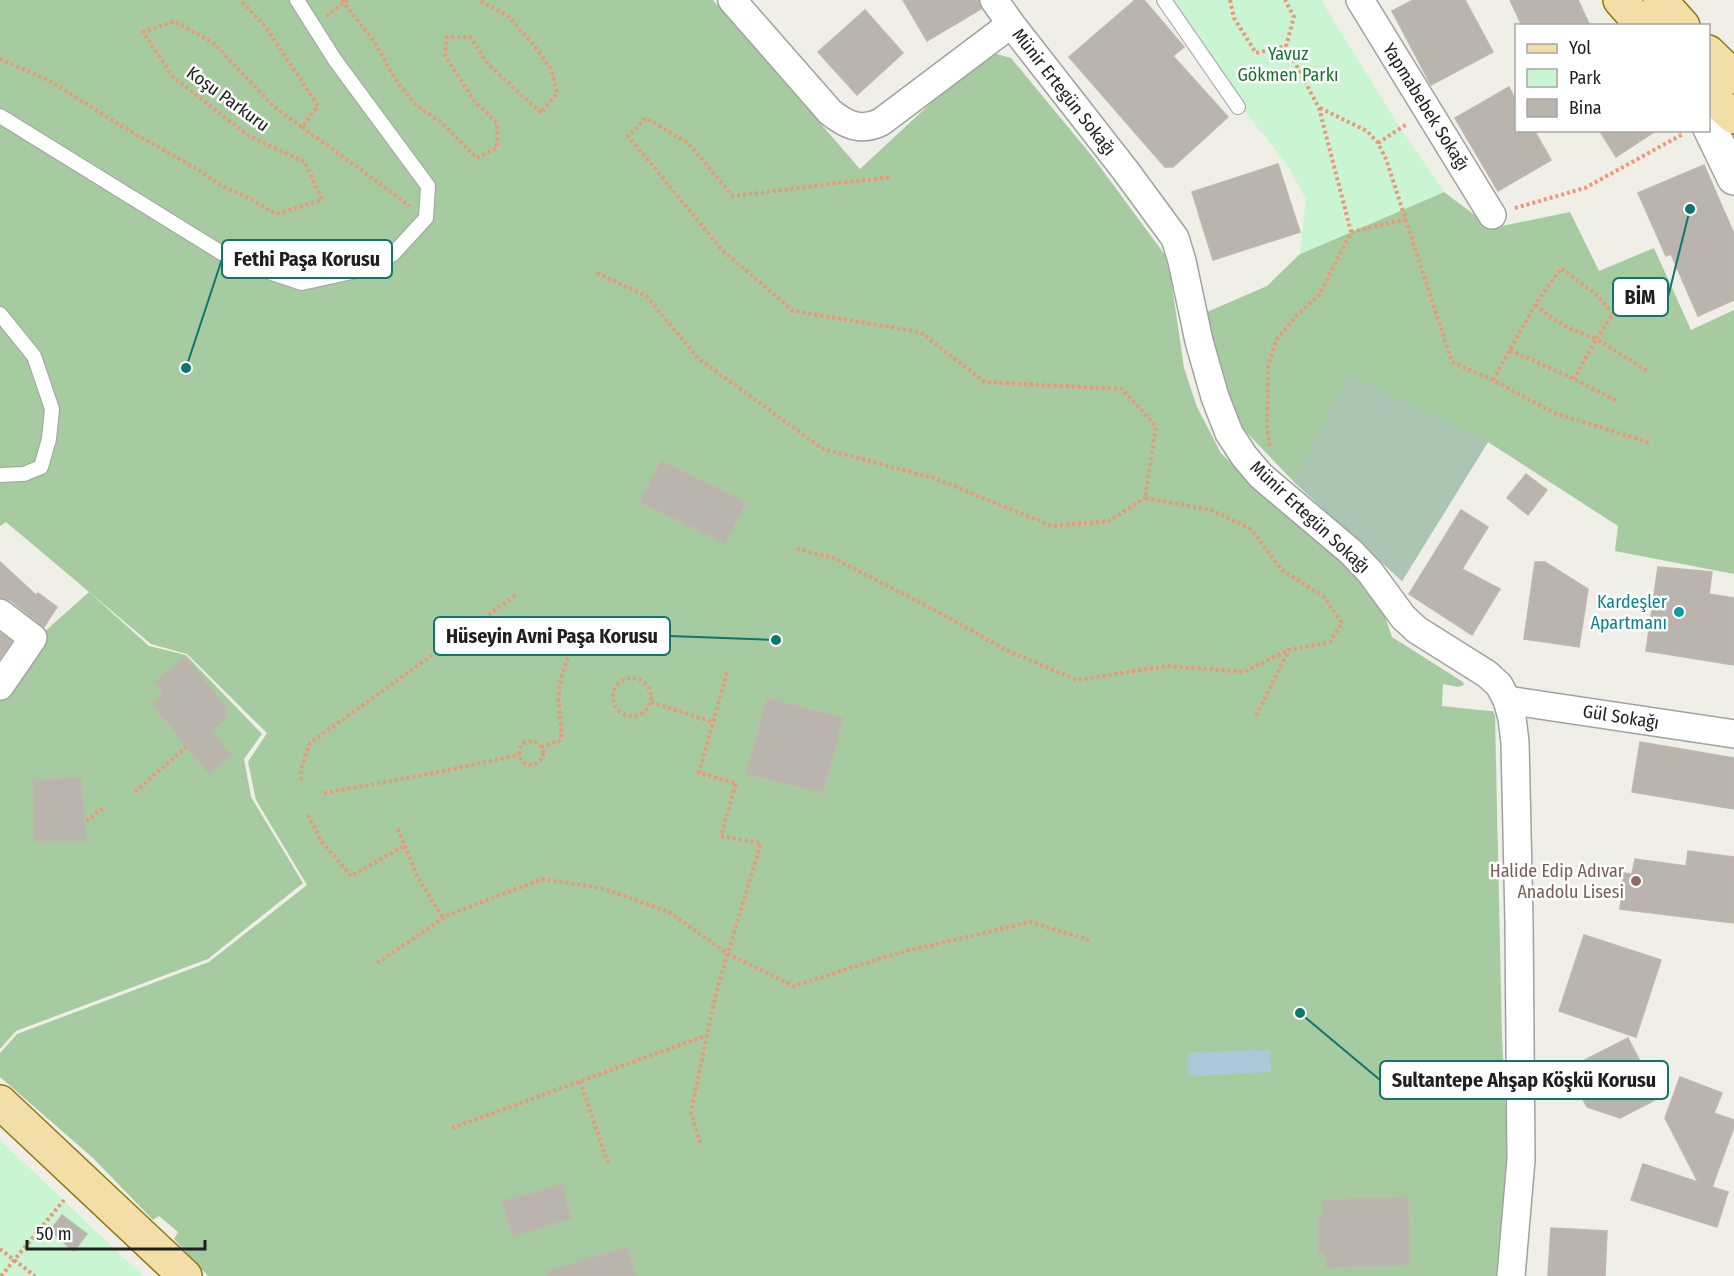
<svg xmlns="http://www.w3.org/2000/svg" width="1734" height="1276" font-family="'Fira Sans Condensed',sans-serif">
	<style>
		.forest { fill: #a6cba0 }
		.cemetery { fill: #aac6b3 }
		.park { fill: #c9f5d3 }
		.water { fill: #acc8d9 }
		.building { fill: #b9b4ad; stroke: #c0b7ab; stroke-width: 1.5 }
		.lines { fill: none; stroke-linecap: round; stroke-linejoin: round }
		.service-casing { stroke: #a1a1a1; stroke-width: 16 }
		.minor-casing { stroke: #a1a1a1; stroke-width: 30 }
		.tertiary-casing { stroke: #a1a1a1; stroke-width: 36 }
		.primary-casing { stroke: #8d760e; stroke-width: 36 }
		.path { stroke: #ed977a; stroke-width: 4; stroke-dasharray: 3 3; stroke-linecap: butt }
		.service { stroke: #fff; stroke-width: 14 }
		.minor { stroke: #fff; stroke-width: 27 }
		.tertiary { stroke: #fff; stroke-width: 33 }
		.primary { stroke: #f4dea8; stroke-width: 33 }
		.culture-dot { fill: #0f9aa8; stroke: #fff; stroke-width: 2 }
		.education-dot { fill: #8d6e63; stroke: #fff; stroke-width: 2 }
		.labels { text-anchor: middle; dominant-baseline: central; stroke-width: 5; stroke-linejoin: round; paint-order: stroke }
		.park-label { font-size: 18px; fill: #16752c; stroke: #fff }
		.street-label { font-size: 18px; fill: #202020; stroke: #fff }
		.culture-label { font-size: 18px; fill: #0d838f; stroke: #fff; text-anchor: end }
		.education-label { font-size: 18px; fill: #785e54; stroke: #fff; text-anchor: end }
		.leader { fill: none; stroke: #0f766e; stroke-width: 2 }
		.callout-dot { fill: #0f766e; stroke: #fff; stroke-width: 2 }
		.callout { fill: #fff; stroke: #0f766e; stroke-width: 2 }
		.callout-label { font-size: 20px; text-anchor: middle; font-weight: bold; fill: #202020 }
	</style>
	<rect width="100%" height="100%" fill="#efeee7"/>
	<g class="forest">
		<path d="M0 0H713L860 169 932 102 993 53 1011 58 1092 156 1165 255 1171 279 1184 368 1197 407 1221 453 1258 490 1351 568 1381 605 1392 637 1463 682 1464 685 1458 687 1443 684 1442 706 1489 711H1493L1495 715 1502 1038 1507 1130V1163L1496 1276H208L174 1239 178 1232 159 1216 153 1220 93 1158 0 1077V1053L17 1034 209 962 307 885 256 800 248 762 267 733 187 654 151 644 6 522 0 526Z"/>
		<path d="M1444 192 1492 228 1570 212 1599 271 1654 248 1691 330 1734 310V574L1615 551 1618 526 1488 442 1402 581 1294 482 1226 411 1207 312 1267 286 1300 254Z"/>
		<path d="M89 592 149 646 186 655 262 734 244 759 251 797 303 883 208 959 16 1031 0 1049V697L48 639 43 633Z"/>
	</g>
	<path class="cemetery" d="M1348 374 1488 442 1402 581 1294 482Z"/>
	<g class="park">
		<path d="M1171 0H1321L1397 123 1444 192 1300 254 1306 199 1288 166 1232 95Z"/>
		<path d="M0 1140 143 1276H0Z"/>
	</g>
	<path class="water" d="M1270 1049 1271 1072 1189 1076 1187 1053Z"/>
	<g class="building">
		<path d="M903 0H978L981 9 927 41Z"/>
		<path d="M1135 0H1144L1184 47 1173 56 1228 117 1173 167H1165L1069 57Z"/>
		<path d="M1413 0H1465L1493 52 1431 85 1392 11Z"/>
		<path d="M1510 0H1578L1590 26H1522Z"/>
		<path d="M865 10 903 53 857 95 818 52Z"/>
		<path d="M1509 87 1516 101V130H1534L1551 160 1498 191 1455 118Z"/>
		<path d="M1599 130H1657L1616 157Z"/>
		<path d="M1278 164 1300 232 1213 260 1192 192Z"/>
		<path d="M1704 165 1734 234V300L1698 316 1671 254 1666 256 1638 193Z"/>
		<path d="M661 461 746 502 725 543 640 502Z"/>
		<path d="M1526 474 1547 490 1528 515 1507 498Z"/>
		<path d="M1461 510 1488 527 1462 569 1500 589 1472 635 1409 594Z"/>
		<path d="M0 562 36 595 38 593 57 607 44 627 10 600 0 598Z"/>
		<path d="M1535 562H1545L1588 589 1579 647 1524 639Z"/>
		<path d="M1658 567 1712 572 1709 594 1734 598V665L1646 651Z"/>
		<path d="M0 633 12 641 0 658Z"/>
		<path d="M185 657 228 709 223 713 227 718 211 731 232 755 209 773 152 704 164 694 155 682Z"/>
		<path d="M767 698 843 718 823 792 746 774Z"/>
		<path d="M1640 742 1734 758V809L1632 792Z"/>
		<path d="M81 778 86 841H34L33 780Z"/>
		<path d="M1688 851 1734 857V923L1620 909 1624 873 1632 874 1635 859 1686 866Z"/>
		<path d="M1584 935 1661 960 1636 1037 1559 1011Z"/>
		<path d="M1628 1038 1659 1098 1620 1118 1587 1107 1567 1069Z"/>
		<path d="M1680 1077 1722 1093 1714 1113 1734 1120V1127L1712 1187 1728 1192 1717 1227 1631 1200 1643 1164 1698 1182 1665 1118Z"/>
		<path d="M562 1185 571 1219 512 1236 502 1201Z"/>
		<path d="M1408 1197 1410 1265 1326 1267 1325 1253H1319L1318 1216H1323L1322 1200Z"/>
		<path d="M62 1215 87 1234 74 1251 50 1231Z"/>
		<path d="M1551 1228 1607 1231 1605 1276H1548Z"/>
		<path d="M627 1247 636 1276H548V1271Z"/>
	</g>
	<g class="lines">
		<g class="service-casing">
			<g id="service">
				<path d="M1164 0 1238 107"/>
				<path d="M0 116 233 260 302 283 370 268 393 254 426 218 428 186 335 60 297 0"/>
				<path d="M0 314 34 356 52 409 49 439 41 467 24 474 0 475"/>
			</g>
		</g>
		<g class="minor-casing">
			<g id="minor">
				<path d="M732 0 830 112C846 125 861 132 881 122L1011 24 1125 170 1175 238 1182 261 1199 341 1215 397 1229 433 1244 456 1261 476 1351 552 1370 572 1403 617 1417 630 1487 674 1499 685 1507 700 1512 718 1515 742 1519 921 1521 1160 1511 1276"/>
				<path d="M994 0 1011 24"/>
				<path d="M1360 0 1492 215"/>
				<path d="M0 613 33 638 0 686"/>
				<path d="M1507 700 1734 734"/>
			</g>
		</g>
		<g class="tertiary-casing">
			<path id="tertiary" d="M1708 124 1734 178"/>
		</g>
		<g class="primary-casing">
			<g id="primary">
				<path d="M1620 0 1643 26"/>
				<path d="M1660 0 1683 26"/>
				<path d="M1708 52 1734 77"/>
				<path d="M1708 94 1734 117"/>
				<path d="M0 1102 185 1276"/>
			</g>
		</g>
		<g class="path">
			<path d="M342 0 376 44 395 79 415 104 443 124 476 158 497 148V123L474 101 445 55 447 37H470L489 65 541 113 557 93 551 69 533 44 508 16 478 0"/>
			<path d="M1230 0 1234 18 1256 53 1286 46"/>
			<path d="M326 16 348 0"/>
			<path d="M0 59 50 81 123 127 197 169 222 186 247 197 276 214 322 200 305 162 249 136 173 77 143 32 174 21 215 44 274 107 302 127 318 106 265 26 240 0"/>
			<path d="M1320 108 1367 131 1378 143 1386 159 1452 362 1493 380 1554 413 1651 443"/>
			<path d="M302 127 410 206"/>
			<path d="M1378 143 1407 124"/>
			<path d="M889 177 733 196 688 143 646 118 628 136 722 250 793 311 920 332 985 382 1122 389 1156 426 1145 498 1211 510 1251 529 1282 570 1324 597 1342 623 1330 642 1289 650 1255 718"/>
			<path d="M1515 208 1585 188 1683 134"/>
			<path d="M1351 232 1406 219"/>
			<path d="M597 273 646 296 699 359 823 449 934 478 1052 526 1109 521 1145 498"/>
			<path d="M1535 305 1564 326 1596 339 1574 379"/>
			<path d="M1510 350 1574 379 1619 402"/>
			<path d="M1493 380 1535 305 1561 268 1598 296 1613 314 1596 339 1649 372"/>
			<path d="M1270 446 1267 427 1268 367 1276 340 1297 315 1319 295 1351 232 1319 108 1286 46 1294 17 1285 0"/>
			<path d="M797 549 833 558 929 607 1008 651 1077 680 1167 666 1244 672 1288 650"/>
			<circle cx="632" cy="697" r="19"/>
			<path d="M651 702 713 722"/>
			<circle cx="531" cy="753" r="12"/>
			<path d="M541 747 561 740C562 725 560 720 559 706 557 689 563 671 569 655"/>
			<path d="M301 780 302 766 310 743 516 595"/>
			<path d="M135 792 187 746"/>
			<path d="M324 793 419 776 519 755"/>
			<path d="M308 815 322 842 351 876 404 846"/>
			<path d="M86 821C93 817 98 809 105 808"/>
			<path d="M398 829 417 876 443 918"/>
			<path d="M377 963 448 915 542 879 601 888 669 912 728 954 794 986 898 953 1031 922 1089 940"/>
			<path d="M580 1081 608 1163"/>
			<path d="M452 1128 707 1035"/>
			<path d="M700 1143 691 1112 716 993 761 843 721 836 736 783 699 773 727 672"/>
			<path d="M0 1249 35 1276"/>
			<path d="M1 1276 64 1200"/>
		</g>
		<use href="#service" class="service"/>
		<use href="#minor" class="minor"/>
		<use href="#tertiary" class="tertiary"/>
		<use href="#primary" class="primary"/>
	</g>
	<circle class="culture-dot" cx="1679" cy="612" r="6"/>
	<circle class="education-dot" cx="1636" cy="881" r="6"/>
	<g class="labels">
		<g class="park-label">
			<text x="1288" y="54">Yavuz<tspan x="1288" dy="21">Gökmen Parkı</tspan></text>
		</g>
		<g class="street-label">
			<text transform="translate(1064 92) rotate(52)">Münir Ertegün Sokağı</text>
			<text transform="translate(228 99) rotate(36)">Koşu Parkuru</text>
			<text transform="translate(1426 107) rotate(58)">Yapmabebek Sokağı</text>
			<text transform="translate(1310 517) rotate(43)">Münir Ertegün Sokağı</text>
			<text transform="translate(1621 717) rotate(9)">Gül Sokağı</text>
		</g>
		<g class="culture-label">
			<text x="1667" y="602">Kardeşler<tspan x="1667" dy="21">Apartmanı</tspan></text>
		</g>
		<g class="education-label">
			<text x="1624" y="871">Halide Edip Adıvar<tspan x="1624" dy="21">Anadolu Lisesi</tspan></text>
		</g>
	</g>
	<path class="leader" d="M186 368L222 259M1690 209L1668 297M776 640L670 636M1300 1013L1380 1080"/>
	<g class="callout-dot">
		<circle cx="186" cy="368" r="6"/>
		<circle cx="1690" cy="209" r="6"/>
		<circle cx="776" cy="640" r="6"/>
		<circle cx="1300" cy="1013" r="6"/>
	</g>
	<g class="callout">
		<rect x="222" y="240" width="170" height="38" rx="6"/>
		<rect x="1613" y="278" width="55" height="38" rx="6"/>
		<rect x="434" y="617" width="236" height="38" rx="6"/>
		<rect x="1380" y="1061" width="288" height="38" rx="6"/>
	</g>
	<g class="callout-label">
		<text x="307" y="266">Fethi Paşa Korusu</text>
		<text x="1640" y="304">BİM</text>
		<text x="552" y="643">Hüseyin Avni Paşa Korusu</text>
		<text x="1524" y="1087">Sultantepe Ahşap Köşkü Korusu</text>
	</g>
	<rect x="1515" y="24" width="195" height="108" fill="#ffffff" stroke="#a6a6a6" stroke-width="1.5"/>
	<rect x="1527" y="44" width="30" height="9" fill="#f4dea8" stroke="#a6a6a6" stroke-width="1.5"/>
	<text x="1569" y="54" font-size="18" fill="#202020">Yol</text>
	<rect x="1527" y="69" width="30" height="18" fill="#c9f5d3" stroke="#a6a6a6" stroke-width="1.5"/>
	<text x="1569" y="84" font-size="18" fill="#202020">Park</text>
	<rect x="1527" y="99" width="30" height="18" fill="#b9b4ad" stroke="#a6a6a6" stroke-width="1.5"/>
	<text x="1569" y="114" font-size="18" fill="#202020">Bina</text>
	<path d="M27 1240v9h178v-9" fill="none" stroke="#202020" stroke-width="3"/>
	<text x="36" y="1240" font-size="18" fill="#202020" stroke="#ffffff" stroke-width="4.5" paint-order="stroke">50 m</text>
</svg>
